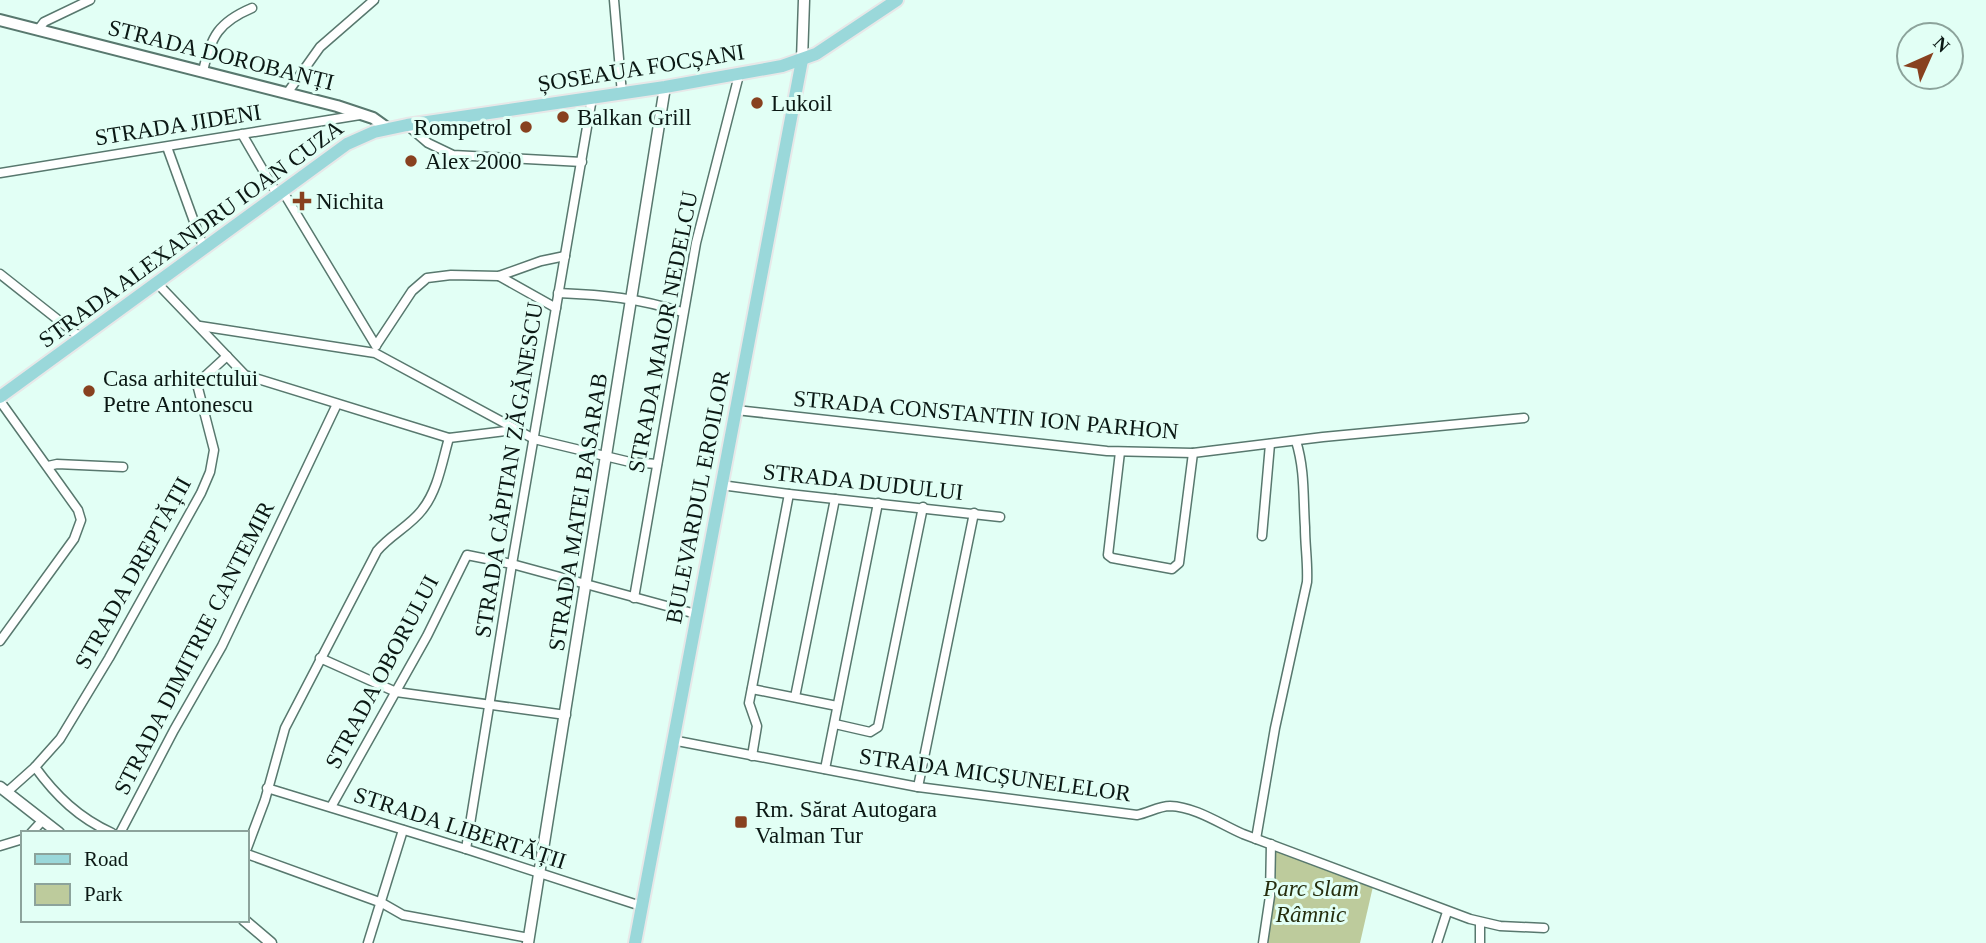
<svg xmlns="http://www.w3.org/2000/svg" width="1986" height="943" font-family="Georgia,serif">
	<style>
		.green { fill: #bdcb9c }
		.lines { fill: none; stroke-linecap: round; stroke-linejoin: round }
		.minor-casing { stroke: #58786e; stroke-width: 11 }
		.tertiary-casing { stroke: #58786e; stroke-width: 13 }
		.secondary-casing { stroke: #58786e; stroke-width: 14 }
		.primary-casing { stroke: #e7e8e8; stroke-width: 16 }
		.minor { stroke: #fff; stroke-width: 8 }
		.tertiary { stroke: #fff; stroke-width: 10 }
		.secondary { stroke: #fff; stroke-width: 10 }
		.primary { stroke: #9ad8da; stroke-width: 12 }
		.poi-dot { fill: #88411f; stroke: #e2fff5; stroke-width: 2.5 }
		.labels { text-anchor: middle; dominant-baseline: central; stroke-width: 6; stroke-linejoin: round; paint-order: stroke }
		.street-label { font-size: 23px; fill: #0b1814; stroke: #e2fff5 }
		.poi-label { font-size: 23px; fill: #0b1814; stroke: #e2fff5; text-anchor: start }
		.park-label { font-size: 23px; font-style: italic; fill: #252d0d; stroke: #e2fff5 }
	</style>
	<rect width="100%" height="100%" fill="#e2fff5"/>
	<path class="green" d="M1271 844 1374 882 1360 943H1263Z"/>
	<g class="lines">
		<g class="minor-casing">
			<g id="minor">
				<path d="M614 0 622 94"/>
				<path d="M38 30 44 22 90 0"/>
				<path d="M203 71C211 36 219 22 252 8"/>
				<path d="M288 92 320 47 374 0"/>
				<path d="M407 125 428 143 453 155 582 162"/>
				<path d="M242 134 277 194"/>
				<path d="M167 147 204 249"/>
				<path d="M0 173 360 115"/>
				<path d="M282 190 376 346"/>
				<path d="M0 274 81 338"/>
				<path d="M499 276 556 308"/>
				<path d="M157 283 245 375 449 438 514 430"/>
				<path d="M558 293C606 295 637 298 682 312"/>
				<path d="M200 326 375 353 534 439 630 462 657 464"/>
				<path d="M377 344 412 291 427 278 451 275 499 276 541 261 565 256"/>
				<path d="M0 401 78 510 81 520 74 539 0 641"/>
				<path d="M736 410 1107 451 1193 453 1323 437 1524 418"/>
				<path d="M1120 452 1108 555 1112 558 1172 569 1179 563 1193 453"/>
				<path d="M48 466 57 464 123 467"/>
				<path d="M721 485 789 494 1000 517"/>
				<path d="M1262 536 1270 444"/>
				<path d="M634 598 696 243 739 75"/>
				<path d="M320 658 396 692 566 715"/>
				<path d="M752 689 837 706"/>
				<path d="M795 697 835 499"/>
				<path d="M835 724 870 732 878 727 923 507"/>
				<path d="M672 740 918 787 1137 815C1148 813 1159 806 1170 806 1196 807 1220 824 1243 834L1470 919 1500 926 1544 928"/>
				<path d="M752 756 757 726 749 703 789 494"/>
				<path d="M35 767C56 796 79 818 112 833"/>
				<path d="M825 769 878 503"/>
				<path d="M918 787 974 513"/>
				<path d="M267 788 466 849 641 906"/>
				<path d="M7 792 35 767 60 739 109 658 201 493 210 472 214 450 198 388 203 378 227 356"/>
				<path d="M331 807 427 636 467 555 512 564 696 614"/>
				<path d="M31 833 43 820"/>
				<path d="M120 833 174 730 222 646 337 404"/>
				<path d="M1256 839 1275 728 1307 582C1308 563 1305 546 1305 527 1303 497 1305 470 1296 441"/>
				<path d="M0 846 23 839"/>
				<path d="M247 848 265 800 285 728 377 551C390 535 410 526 422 510 438 490 442 462 449 438"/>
				<path d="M466 849 512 564 592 98"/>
				<path d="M247 854 382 903 403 915 529 938"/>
				<path d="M368 943 403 830"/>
				<path d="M1263 943 1270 896 1271 844"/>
				<path d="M1437 943 1447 912"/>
				<path d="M1480 943V922"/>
			</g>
		</g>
		<g class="tertiary-casing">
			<g id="tertiary">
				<path d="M802 60 804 0"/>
				<path d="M0 787 59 833"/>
				<path d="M244 920 271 943"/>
				<path d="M528 943 665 87"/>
			</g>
		</g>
		<g class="secondary-casing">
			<path id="secondary" d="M0 20 337 106 373 118 387 128"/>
		</g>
		<g class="primary-casing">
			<g id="primary">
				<path d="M0 397 347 144 374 132 407 125 665 87 782 66 816 54 897 0"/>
				<path d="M635 943 802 60"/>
			</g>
		</g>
		<use href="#minor" class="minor"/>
		<use href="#tertiary" class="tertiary"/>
		<use href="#secondary" class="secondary"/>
		<use href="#primary" class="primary"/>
	</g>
	<g class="poi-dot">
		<circle cx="757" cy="103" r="7"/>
		<circle cx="563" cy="117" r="7"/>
		<circle cx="526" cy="127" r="7"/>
		<circle cx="411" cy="161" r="7"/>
		<path d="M298.5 190.5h7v7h7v7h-7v7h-7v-7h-7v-7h7z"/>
		<circle cx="89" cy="391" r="7"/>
		<rect x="734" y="815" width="14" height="14" rx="3.5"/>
	</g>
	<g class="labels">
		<g class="street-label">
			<text transform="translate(221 55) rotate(14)">STRADA DOROBANȚI</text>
			<text transform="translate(641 68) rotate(-9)">ȘOSEAUA FOCȘANI</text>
			<text transform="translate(178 125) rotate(-9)">STRADA JIDENI</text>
			<text transform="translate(191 234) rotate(-36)">STRADA ALEXANDRU IOAN CUZA</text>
			<text transform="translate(663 332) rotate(-79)">STRADA MAIOR NEDELCU</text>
			<text transform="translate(986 415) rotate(5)">STRADA CONSTANTIN ION PARHON</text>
			<text transform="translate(509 470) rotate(-81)">STRADA CĂPITAN ZĂGĂNESCU</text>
			<text transform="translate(863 482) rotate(6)">STRADA DUDULUI</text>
			<text transform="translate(698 497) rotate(-79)">BULEVARDUL EROILOR</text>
			<text transform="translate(578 512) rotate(-81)">STRADA MATEI BASARAB</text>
			<text transform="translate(133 573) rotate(-61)">STRADA DREPTĂȚII</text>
			<text transform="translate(194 648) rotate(-63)">STRADA DIMITRIE CANTEMIR</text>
			<text transform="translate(382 672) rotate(-62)">STRADA OBORULUI</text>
			<text transform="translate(995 775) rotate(8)">STRADA MICȘUNELELOR</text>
			<text transform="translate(460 828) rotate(18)">STRADA LIBERTĂȚII</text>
		</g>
		<g class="poi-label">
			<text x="771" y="103">Lukoil</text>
			<text x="577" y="117">Balkan Grill</text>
			<text x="512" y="127" text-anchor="end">Rompetrol</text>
			<text x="425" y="161">Alex 2000</text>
			<text x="316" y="201">Nichita</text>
			<text x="103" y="378">Casa arhitectului<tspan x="103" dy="26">Petre Antonescu</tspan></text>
			<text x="755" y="809">Rm. Sărat Autogara<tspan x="755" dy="26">Valman Tur</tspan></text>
		</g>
		<g class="park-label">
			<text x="1311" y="888">Parc Slam<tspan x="1311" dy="26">Râmnic</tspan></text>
		</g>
	</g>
	<rect x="21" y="831" width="228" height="91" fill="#e2fff5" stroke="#8ca39b" stroke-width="2"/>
	<rect x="35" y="854" width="35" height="10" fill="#9ad8da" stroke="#8ca39b" stroke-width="2"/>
	<text x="84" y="866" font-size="21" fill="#0b1814">Road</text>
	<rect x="35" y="884" width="35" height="21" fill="#bdcb9c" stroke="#8ca39b" stroke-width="2"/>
	<text x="84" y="901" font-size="21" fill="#0b1814">Park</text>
	<g transform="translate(1930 56) rotate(45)"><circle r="33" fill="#e2fff5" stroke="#8ca39b" stroke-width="2"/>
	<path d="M0-5L12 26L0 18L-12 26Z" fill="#88411f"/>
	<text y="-10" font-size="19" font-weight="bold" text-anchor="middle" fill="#0b1814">N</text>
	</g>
</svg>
